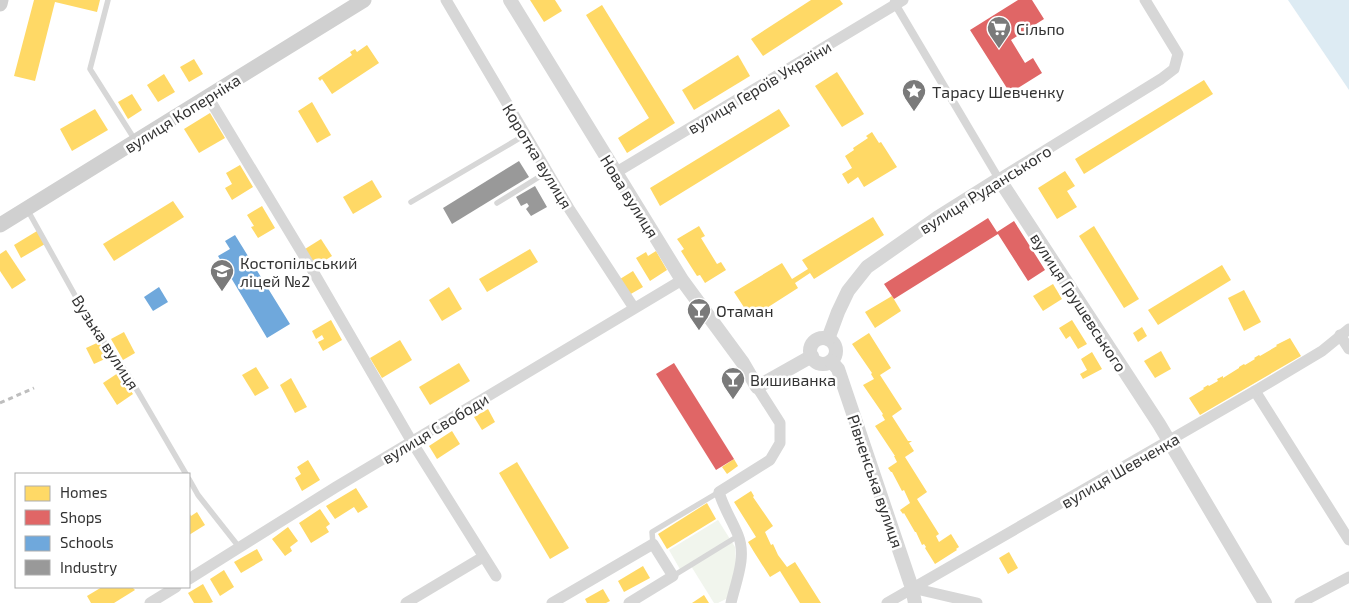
<svg xmlns="http://www.w3.org/2000/svg" width="1349" height="603" font-family="'Exo 2',sans-serif">
	<style>
		.green { fill: #f1f5ed }
		.water { fill: #ddebf3 }
		.homes { fill: #ffd966 }
		.shops { fill: #e06666 }
		.schools { fill: #6fa8dc }
		.industry { fill: #999 }
		.lines { fill: none; stroke-linecap: round; stroke-linejoin: round }
		.service { stroke: #d7d7d7; stroke-width: 5.5 }
		.pedestrian { stroke: #d7d7d7; stroke-width: 8 }
		.minor { stroke: #d7d7d7; stroke-width: 11 }
		.tertiary { stroke: #d7d7d7; stroke-width: 14 }
		.secondary { stroke: #d0d0d0; stroke-width: 15 }
		.rail { stroke: #bebebe; stroke-width: 3; stroke-dasharray: 5 4; stroke-linecap: butt }
		.labels { text-anchor: middle; dominant-baseline: central; stroke-width: 5; stroke-linejoin: round; paint-order: stroke }
		.poi-label { font-size: 16px; fill: #333; stroke: #fff; text-anchor: start }
		.street-label { font-size: 16px; fill: #333; stroke: #fff }
	</style>
	<rect width="100%" height="100%" fill="#fff"/>
	<path class="green" d="M718 520 735 547 736 563 728 598 718 603H714L691 566 681 571 669 550Z"/>
	<path class="water" d="M1288 0H1349V90Z"/>
	<g class="homes">
		<path d="M34 0H100L97 12 55 2 35 81 14 76Z"/>
		<path d="M530 0H555L562 11 544 22Z"/>
		<path d="M811 0H840L843 4 763 56 751 39Z"/>
		<path d="M602 5 675 123 627 153 618 138 649 118 586 15Z"/>
		<path d="M367 45 379 63 332 94 322 79 320 81 318 78 352 55 350 52 355 49 357 52Z"/>
		<path d="M738 55 750 76 694 110 682 90Z"/>
		<path d="M194 59 203 74 189 82 180 67Z"/>
		<path d="M837 72 864 114 842 127 815 86Z"/>
		<path d="M164 74 175 92 158 102 147 85Z"/>
		<path d="M1204 80 1213 94 1084 174 1075 159Z"/>
		<path d="M132 94 142 110 128 119 118 102Z"/>
		<path d="M312 102 331 135 317 143 298 111Z"/>
		<path d="M95 109 108 130 72 151 60 129Z"/>
		<path d="M779 109 790 126 660 206 650 188Z"/>
		<path d="M210 113 225 138 199 153 184 129Z"/>
		<path d="M872 132 879 143 881 142 897 167 864 187 858 177 848 184 842 174 852 168 845 156 854 150 853 148 868 138 866 136Z"/>
		<path d="M240 165 253 187 232 200 225 188 232 184 226 173Z"/>
		<path d="M1065 171 1075 186 1067 191 1077 207 1057 219 1038 188Z"/>
		<path d="M372 180 382 197 353 214 343 197Z"/>
		<path d="M173 201 184 217 114 261 103 244Z"/>
		<path d="M262 206 275 228 258 238 251 227 254 226 247 215Z"/>
		<path d="M873 217 884 235 814 279 810 273 795 283 798 288 751 318 734 292 782 263 792 279 808 269 802 260Z"/>
		<path d="M699 226 705 236 701 238 717 264 721 262 726 270 705 283 700 275 697 276 681 251 684 249 677 239Z"/>
		<path d="M1094 226 1139 299 1124 308 1079 236Z"/>
		<path d="M37 231 45 244 21 258 14 245Z"/>
		<path d="M321 239 332 256 316 266 305 249Z"/>
		<path d="M530 249 538 262 487 292 479 279Z"/>
		<path d="M6 250 26 280 12 289 0 271V254Z"/>
		<path d="M656 251 667 270 650 281 636 258 646 252 648 256Z"/>
		<path d="M1222 265 1231 280 1158 325 1148 310Z"/>
		<path d="M633 271 643 287 629 295 620 279Z"/>
		<path d="M1053 284 1062 299 1043 311 1033 296Z"/>
		<path d="M449 287 462 309 442 321 429 300Z"/>
		<path d="M1244 290 1261 322 1244 331 1228 298Z"/>
		<path d="M892 296 901 311 875 328 865 312Z"/>
		<path d="M331 320 342 340 323 351 318 342 324 339 322 335 316 339 312 331Z"/>
		<path d="M1072 320 1087 344 1078 349 1070 336 1066 339 1059 328Z"/>
		<path d="M1142 327 1147 336 1138 342 1133 333Z"/>
		<path d="M124 332 135 353 123 360 111 339Z"/>
		<path d="M869 333 891 368 880 375 902 409 892 416 908 441H912L909 443 914 451 905 457 927 492 917 499 939 534 936 536 939 542 951 534 959 547 956 549 957 550 935 564 925 548 926 547 924 544 922 545 916 532H915L904 513 903 514 900 510 910 503 904 490 902 491 892 472H891L888 468 897 462 894 456H895L875 426 885 420 882 415 883 414 863 385 874 379 871 374 872 373 852 344Z"/>
		<path d="M1290 338 1301 356 1200 415 1189 398 1204 389 1203 388 1208 385 1209 386 1218 381 1217 379 1223 376V378L1239 368V367L1244 364 1245 365 1255 359 1254 358 1259 355 1260 356 1277 346 1276 345Z"/>
		<path d="M400 340 412 360 382 378 370 358Z"/>
		<path d="M99 342 107 358 94 364 86 348Z"/>
		<path d="M1161 351 1171 369 1155 378 1144 361Z"/>
		<path d="M1092 352 1102 369 1083 379 1080 374 1087 370 1081 359Z"/>
		<path d="M459 363 470 381 430 405 419 387Z"/>
		<path d="M256 367 269 388 255 396 242 375Z"/>
		<path d="M118 373 133 394 117 405 103 383Z"/>
		<path d="M291 378 307 407 295 413 280 385Z"/>
		<path d="M488 409 495 422 482 430 474 417Z"/>
		<path d="M452 431 460 444 437 459 429 446Z"/>
		<path d="M734 459 738 466 727 474 722 467Z"/>
		<path d="M308 460 320 480 302 491 295 478 301 474 297 467Z"/>
		<path d="M517 462 569 548 550 559 499 473Z"/>
		<path d="M356 488 368 507 358 513 354 507 335 519 326 506Z"/>
		<path d="M751 491 754 496 753 497 773 526 765 532 771 545 773 544 778 555 787 567 795 562 821 603H800L780 571 770 577 754 552 748 542 756 537 734 502Z"/>
		<path d="M707 503 716 519 667 549 658 534Z"/>
		<path d="M320 509 330 524 326 527 329 532 311 543 299 523Z"/>
		<path d="M189 512 191 516 197 512 205 525 189 535Z"/>
		<path d="M288 527 298 541 290 547 292 551 285 556 272 539Z"/>
		<path d="M257 549 263 560 241 573 234 562Z"/>
		<path d="M1009 552 1018 568 1008 574 999 558Z"/>
		<path d="M643 566 650 578 624 592 618 581Z"/>
		<path d="M224 570 234 587 220 596 210 579Z"/>
		<path d="M203 584 213 602 210 603H194L188 593Z"/>
		<path d="M102 587H132L135 590 114 603H91L87 596Z"/>
		<path d="M603 589 610 601 606 603H587L585 599Z"/>
		<path d="M704 595 709 603H692Z"/>
	</g>
	<g class="shops">
		<path d="M1018 0H1032L1044 19 1011 40 1025 63 1033 58 1042 73 1010 93 970 30Z"/>
		<path d="M988 218 997 232 1014 221 1045 270 1028 281 998 234 894 299 884 284Z"/>
		<path d="M674 363 734 459 716 470 656 374Z"/>
	</g>
	<g class="schools">
		<path d="M235 235 290 324 267 338 218 256 230 249 225 241Z"/>
		<path d="M159 287 168 302 153 311 144 297Z"/>
	</g>
	<g class="industry">
		<path d="M519 161 529 177 452 224 443 208Z"/>
		<path d="M535 186 547 207 531 216 526 209 529 206 527 203 521 206 516 197Z"/>
	</g>
	<g class="lines">
		<g class="service">
			<path d="M108 0 90 69 135 140"/>
			<path d="M411 202 525 135"/>
			<path d="M497 203 547 172"/>
			<path d="M27 209 91 324 127 373 186 474"/>
			<path d="M189 479 198 495 239 547"/>
			<path d="M653 544 652 532 719 492"/>
			<path d="M673 576 738 536"/>
		</g>
		<path class="pedestrian" d="M894 2 999 179"/>
		<g class="minor">
			<path d="M446 0 570 210 634 308"/>
			<path d="M208 97 310 266 412 442 496 576"/>
			<path d="M615 173 903 0"/>
			<path d="M999 179 1161 79 1174 69 1178 54 1145 0"/>
			<path d="M1340 335 1349 349"/>
			<path d="M1255 391 1349 540"/>
			<path d="M189 579 336 487 682 280"/>
			<path d="M912 588 977 603"/>
			<path d="M150 603 176 587"/>
			<path d="M406 603 483 557"/>
			<path d="M552 603 653 544 673 576 629 603"/>
			<path d="M731 603C736 581 747 557 738 535 732 520 723 507 719 492L770 460 780 443V423L757 387"/>
			<path d="M887 603 1255 391 1322 351 1349 329"/>
			<path d="M1300 603 1349 577"/>
		</g>
		<g class="tertiary">
			<path d="M510 0 682 280 743 363 757 387 812 356"/>
			<circle cx="823" cy="351" r="13"/>
			<path d="M828 339 838 312 848 291 867 267 937 218 999 179 1159 424 1265 603"/>
			<path d="M831 361 838 369 912 588 915 603"/>
		</g>
		<g class="secondary">
			<path d="M0 4 1 0"/>
			<path d="M0 225 364 0"/>
		</g>
		<path class="rail" d="M0 403 34 388"/>
	</g>
	<defs>
		<g id="supermarket-pin" transform="scale(1.25)"><path d="M0 17L-7.5 6A9.5 9.5 0 1 1 7.5 6Z" fill="#7a7a7a" stroke="#fff"/><path d="M-6-5.5h2.5l.6 2H6L4.5 2H-2.5L-4.4-4H-6ZM-1.5 3.2a1.3 1.3 0 1 0 .1 0ZM3 3.2a1.3 1.3 0 1 0 .1 0Z" fill="#fff"/></g>
		<g id="sight-pin" transform="scale(1.25)"><path d="M0 17L-7.5 6A9.5 9.5 0 1 1 7.5 6Z" fill="#7a7a7a" stroke="#fff"/><path d="M0-6L1.8-2.2L6-1.7L2.9 1.2L3.7 5.4L0 3.3L-3.7 5.4L-2.9 1.2L-6-1.7L-1.8-2.2Z" fill="#fff"/></g>
		<g id="school-pin" transform="scale(1.25)"><path d="M0 17L-7.5 6A9.5 9.5 0 1 1 7.5 6Z" fill="#7a7a7a" stroke="#fff"/><path d="M0-5L7-2L0 1L-7-2ZM-4 1L0 2.5L4 1V4Q0 6-4 4Z" fill="#fff"/></g>
		<g id="bar-pin" transform="scale(1.25)"><path d="M0 17L-7.5 6A9.5 9.5 0 1 1 7.5 6Z" fill="#7a7a7a" stroke="#fff"/><path d="M-6-5H6L.8 .8V4.5H3.5V6h-7V4.5H-.8V.8Z" fill="#fff"/></g>
	</defs>
	<g fill-rule="evenodd">
		<use href="#supermarket-pin" x="999" y="28"/>
		<use href="#sight-pin" x="914" y="91"/>
		<use href="#school-pin" x="222" y="271"/>
		<use href="#bar-pin" x="699" y="310"/>
		<use href="#bar-pin" x="733" y="379"/>
	</g>
	<g class="labels">
		<g class="poi-label">
			<text x="1016" y="28">Сільпо</text>
			<text x="932" y="91">Тарасу Шевченку</text>
			<text x="240" y="262">Костопільський<tspan x="240" dy="18">ліцей №2</tspan></text>
			<text x="716" y="310">Отаман</text>
			<text x="750" y="379">Вишиванка</text>
		</g>
		<g class="street-label">
			<text transform="translate(759 87) rotate(-31)">вулиця Героїв України</text>
			<text transform="translate(182 113) rotate(-32)">вулиця Коперніка</text>
			<text transform="translate(538 156) rotate(59)">Коротка вулиця</text>
			<text transform="translate(985 189) rotate(-32)">вулиця Руданського</text>
			<text transform="translate(630 196) rotate(58)">Нова вулиця</text>
			<text transform="translate(1079 302) rotate(57)">вулиця Грушевського</text>
			<text transform="translate(106 342) rotate(57)">Вузька вулиця</text>
			<text transform="translate(435 428) rotate(-31)">вулиця Свободи</text>
			<text transform="translate(1120 470) rotate(-30)">вулиця Шевченка</text>
			<text transform="translate(876 481) rotate(71)">Рівненська вулиця</text>
		</g>
	</g>
	<rect x="15" y="473" width="175" height="115" fill="#ffffff" stroke="#adadad"/>
	<rect x="25" y="486" width="25" height="15" fill="#ffd966" stroke="#adadad"/>
	<text x="60" y="498" font-size="15" fill="#333333">Homes</text>
	<rect x="25" y="510" width="25" height="15" fill="#e06666" stroke="#adadad"/>
	<text x="60" y="523" font-size="15" fill="#333333">Shops</text>
	<rect x="25" y="536" width="25" height="15" fill="#6fa8dc" stroke="#adadad"/>
	<text x="60" y="548" font-size="15" fill="#333333">Schools</text>
	<rect x="25" y="560" width="25" height="15" fill="#999999" stroke="#adadad"/>
	<text x="60" y="573" font-size="15" fill="#333333">Industry</text>
</svg>
